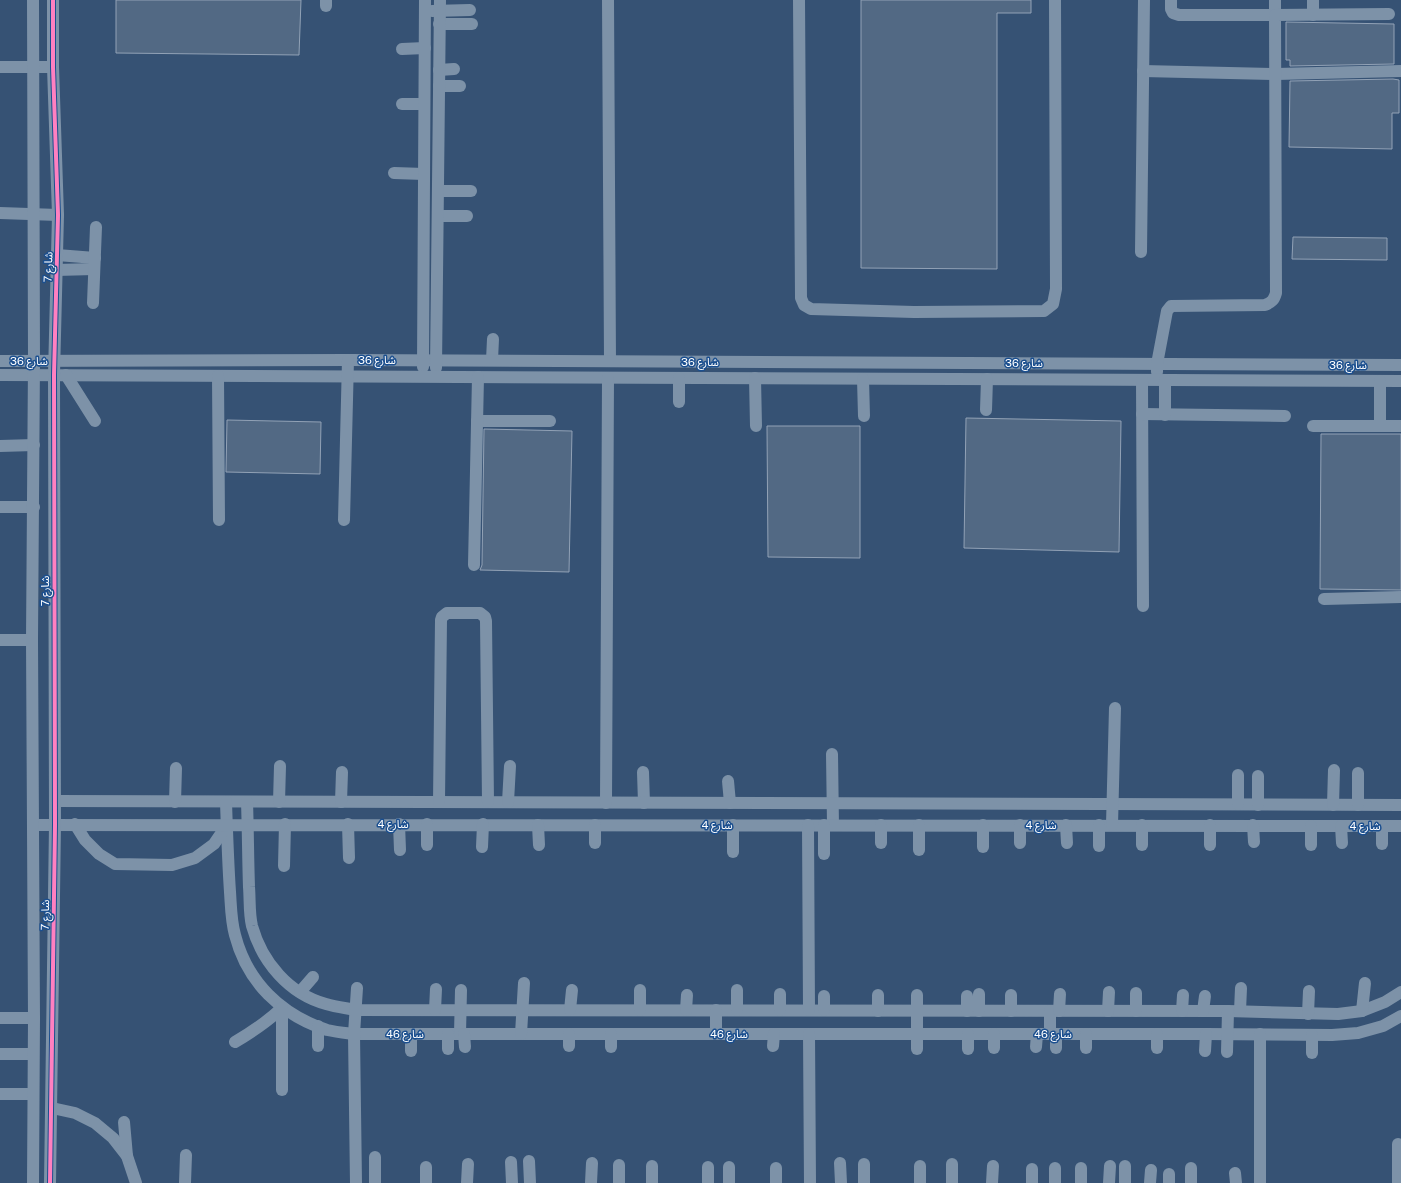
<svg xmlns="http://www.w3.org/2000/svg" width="1401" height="1183" font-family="'Public Sans','Noto Sans Arabic',sans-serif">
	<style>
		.building { fill: #526984; stroke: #92a2b6 }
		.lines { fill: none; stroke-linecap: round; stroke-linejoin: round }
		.minor { stroke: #7d92a8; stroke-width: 12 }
		.cycleway-casing { stroke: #1b4f8f; stroke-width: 6 }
		.cycleway { stroke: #ff80c0; stroke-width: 4 }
		.labels { text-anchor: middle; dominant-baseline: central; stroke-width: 3; stroke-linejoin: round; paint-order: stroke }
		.street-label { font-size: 11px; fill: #fff; stroke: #1b4f8f }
	</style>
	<rect width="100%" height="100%" fill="#365274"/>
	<g class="building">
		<path d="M116 0H301L299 55 116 53Z"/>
		<path d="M861 0H1031V13H997V269L861 268Z"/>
		<path d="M1286 22 1394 24V64L1290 66V60H1286Z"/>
		<path d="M1393 79 1399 80V113H1392V149L1289 147 1290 81Z"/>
		<path d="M1293 237 1387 238V260L1292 259Z"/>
		<path d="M966 418 1121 421 1119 552 964 548Z"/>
		<path d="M227 420 321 422 320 474 226 472Z"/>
		<path d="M767 426H860V558L768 557Z"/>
		<path d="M484 429 572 431 569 572 480 570 482 565Z"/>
		<path d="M1321 434H1401V590L1320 589Z"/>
	</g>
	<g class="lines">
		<g class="minor">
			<path d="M608 0 610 361"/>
			<path d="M799 0 801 298 804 305 811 309 914 312 1044 311 1053 304 1056 289 1055 0"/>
			<path d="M1171 0V9L1173 13 1179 15H1275V0"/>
			<path d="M326 6V0"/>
			<path d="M432 11 470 10"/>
			<path d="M1313 15V0"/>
			<path d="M439 24H472"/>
			<path d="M402 49 425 48"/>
			<path d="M0 67H53"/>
			<path d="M439 70 454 69"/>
			<path d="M1143 71 1276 74 1401 71"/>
			<path d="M439 86H460"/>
			<path d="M402 104H424"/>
			<path d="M394 173 424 174"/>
			<path d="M438 191H471"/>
			<path d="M0 213 58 215"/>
			<path d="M438 216H467"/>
			<path d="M1141 252 1144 0"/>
			<path d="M57 255 95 258"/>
			<path d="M56 270 94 269"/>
			<path d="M93 303 96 227"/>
			<path d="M492 360 493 339"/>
			<path d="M0 361 348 360 1401 365"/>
			<path d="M423 367 425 0"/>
			<path d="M436 368 440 0"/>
			<path d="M1157 372V364L1167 311 1171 306 1265 305C1272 302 1274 300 1276 293L1275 15 1389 14"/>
			<path d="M0 375 1401 381"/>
			<path d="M66 375 95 421"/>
			<path d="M218 376 219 520"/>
			<path d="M755 378 756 426"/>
			<path d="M863 379 864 416"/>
			<path d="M1142 380 1143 606"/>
			<path d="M1380 381V426"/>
			<path d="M679 402V378"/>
			<path d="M986 410 987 379"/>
			<path d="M1142 414 1285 416"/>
			<path d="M1165 415V380"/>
			<path d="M477 421H550"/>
			<path d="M1313 426H1401"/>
			<path d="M0 446 34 445"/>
			<path d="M0 507H34"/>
			<path d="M344 520 348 360"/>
			<path d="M474 565 478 377"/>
			<path d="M1324 599 1401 597"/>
			<path d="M0 640H32"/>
			<path d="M832 754 833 825"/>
			<path d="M643 772 644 803"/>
			<path d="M728 781 730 803"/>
			<path d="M55 801 1401 805"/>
			<path d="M175 802 176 768"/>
			<path d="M226 802C227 832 228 862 230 892 231 906 231 921 235 935 247 982 281 1015 327 1030 336 1032 346 1033 354 1034H1206L1332 1035 1358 1033 1383 1026 1401 1016"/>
			<path d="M247 802C248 830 248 858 249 887 250 899 249 914 252 926 262 962 289 994 326 1004 336 1007 346 1008 356 1010L1228 1011 1338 1014 1362 1011 1385 1002 1401 992"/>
			<path d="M279 802 280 766"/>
			<path d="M341 802 342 772"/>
			<path d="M439 802 441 620 442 617 447 613H480L485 617 486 621 488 802"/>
			<path d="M508 802 510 766"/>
			<path d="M606 803 608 378"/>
			<path d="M1238 804V775"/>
			<path d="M1258 805V776"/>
			<path d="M1333 805 1334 770"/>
			<path d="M1358 805V773"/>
			<path d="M75 824 85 840 99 854 115 864 172 865 195 858 214 844 227 825"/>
			<path d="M348 824 349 858"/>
			<path d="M399 824 400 850"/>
			<path d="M33 825 1401 826"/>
			<path d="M538 825 539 845"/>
			<path d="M808 825 809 1010"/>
			<path d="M1020 825V843"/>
			<path d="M1066 825 1067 843"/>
			<path d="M1099 825V846"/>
			<path d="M1112 825 1115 708"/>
			<path d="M1210 825V845"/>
			<path d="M1253 825 1254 842"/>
			<path d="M1311 826V845"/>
			<path d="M1341 826 1342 843"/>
			<path d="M1382 826V844"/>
			<path d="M595 843V825"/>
			<path d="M881 843V825"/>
			<path d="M427 845V824"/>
			<path d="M1142 845V825"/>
			<path d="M482 847 483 824"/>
			<path d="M983 847V825"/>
			<path d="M919 850V825"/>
			<path d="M733 852V825"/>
			<path d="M824 854V825"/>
			<path d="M284 866 285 824"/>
			<path d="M640 990V1010"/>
			<path d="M300 992 313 977"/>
			<path d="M979 994V1011"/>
			<path d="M435 1010 436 989"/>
			<path d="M570 1010 572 990"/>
			<path d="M686 1010 687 995"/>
			<path d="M716 1010V1034"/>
			<path d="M737 1010V990"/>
			<path d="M780 1010V994"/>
			<path d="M824 1010V996"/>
			<path d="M878 1011V995"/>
			<path d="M967 1011V996"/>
			<path d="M1011 1011V995"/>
			<path d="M1050 1011V1034"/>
			<path d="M1059 1011 1060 994"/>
			<path d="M1108 1011 1109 992"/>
			<path d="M1136 1011V993"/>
			<path d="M1182 1011 1183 995"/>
			<path d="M1203 1011 1205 996"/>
			<path d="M1240 1011 1241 988"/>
			<path d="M1362 1011 1365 983"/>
			<path d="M1308 1014 1309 991"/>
			<path d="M0 1018H34"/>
			<path d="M411 1034V1051"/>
			<path d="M460 1034 461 990"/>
			<path d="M464 1034 465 1047"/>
			<path d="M521 1034 524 983"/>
			<path d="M809 1034 810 1183"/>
			<path d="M994 1034V1048"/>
			<path d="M235 1042C252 1032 267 1022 282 1008"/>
			<path d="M318 1046V1026"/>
			<path d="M569 1046V1034"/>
			<path d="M773 1046 774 1034"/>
			<path d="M611 1047V1034"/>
			<path d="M1036 1047 1037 1034"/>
			<path d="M1056 1048V1034"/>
			<path d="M1086 1048V1034"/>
			<path d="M1157 1048V1034"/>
			<path d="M448 1049V1034"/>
			<path d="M917 1049V995"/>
			<path d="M968 1049V1034"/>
			<path d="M1205 1051 1206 1034"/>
			<path d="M1227 1052 1228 1011"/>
			<path d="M1312 1053V1035"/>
			<path d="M0 1054H33"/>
			<path d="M282 1090V1008"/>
			<path d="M0 1094H33"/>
			<path d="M52 1108 75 1113 95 1123 113 1138 127 1156 136 1183"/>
			<path d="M124 1122 127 1156"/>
			<path d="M1398 1144V1183"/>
			<path d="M529 1161 530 1183"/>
			<path d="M511 1162 512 1183"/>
			<path d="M840 1163 841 1183"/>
			<path d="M729 1167V1183"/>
			<path d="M776 1168V1183"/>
			<path d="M1081 1168V1183"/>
			<path d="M1235 1173 1236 1183"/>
			<path d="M33 1183 34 1018 32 640 34 361 33 0"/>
			<path d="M50 1183 55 824 54 375 58 215 53 67V0"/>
			<path d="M185 1183 186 1155"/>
			<path d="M356 1183 354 1034 357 988"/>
			<path d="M375 1183V1157"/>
			<path d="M426 1183V1167"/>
			<path d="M467 1183 468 1164"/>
			<path d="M591 1183 592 1163"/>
			<path d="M619 1183V1165"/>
			<path d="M652 1183V1166"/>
			<path d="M708 1183V1167"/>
			<path d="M864 1183V1164"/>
			<path d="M920 1183V1166"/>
			<path d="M952 1183V1164"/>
			<path d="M992 1183 993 1166"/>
			<path d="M1032 1183V1169"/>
			<path d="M1055 1183V1168"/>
			<path d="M1109 1183 1110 1166"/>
			<path d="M1125 1183V1166"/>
			<path d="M1150 1183 1151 1170"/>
			<path d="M1169 1183V1174"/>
			<path d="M1191 1183V1168"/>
			<path d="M1260 1183V1034"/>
		</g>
		<g class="cycleway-casing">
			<path id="cycleway" d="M50 1183 55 824 54 375 58 215 53 67V0"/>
		</g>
		<use href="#cycleway" class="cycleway"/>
	</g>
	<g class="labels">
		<g class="street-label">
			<text transform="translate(48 267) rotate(-88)">شارع 7</text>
			<text x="377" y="360">شارع 36</text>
			<text x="29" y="361">شارع 36</text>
			<text x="700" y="362">شارع 36</text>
			<text x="1024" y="363">شارع 36</text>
			<text x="1348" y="365">شارع 36</text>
			<text transform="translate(45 591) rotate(-90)">شارع 7</text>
			<text x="393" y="824">شارع 4</text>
			<text x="717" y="825">شارع 4</text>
			<text x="1041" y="825">شارع 4</text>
			<text x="1365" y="826">شارع 4</text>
			<text transform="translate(45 915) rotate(-89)">شارع 7</text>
			<text x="405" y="1034">شارع 46</text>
			<text x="729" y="1034">شارع 46</text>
			<text x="1053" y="1034">شارع 46</text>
		</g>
	</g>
</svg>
